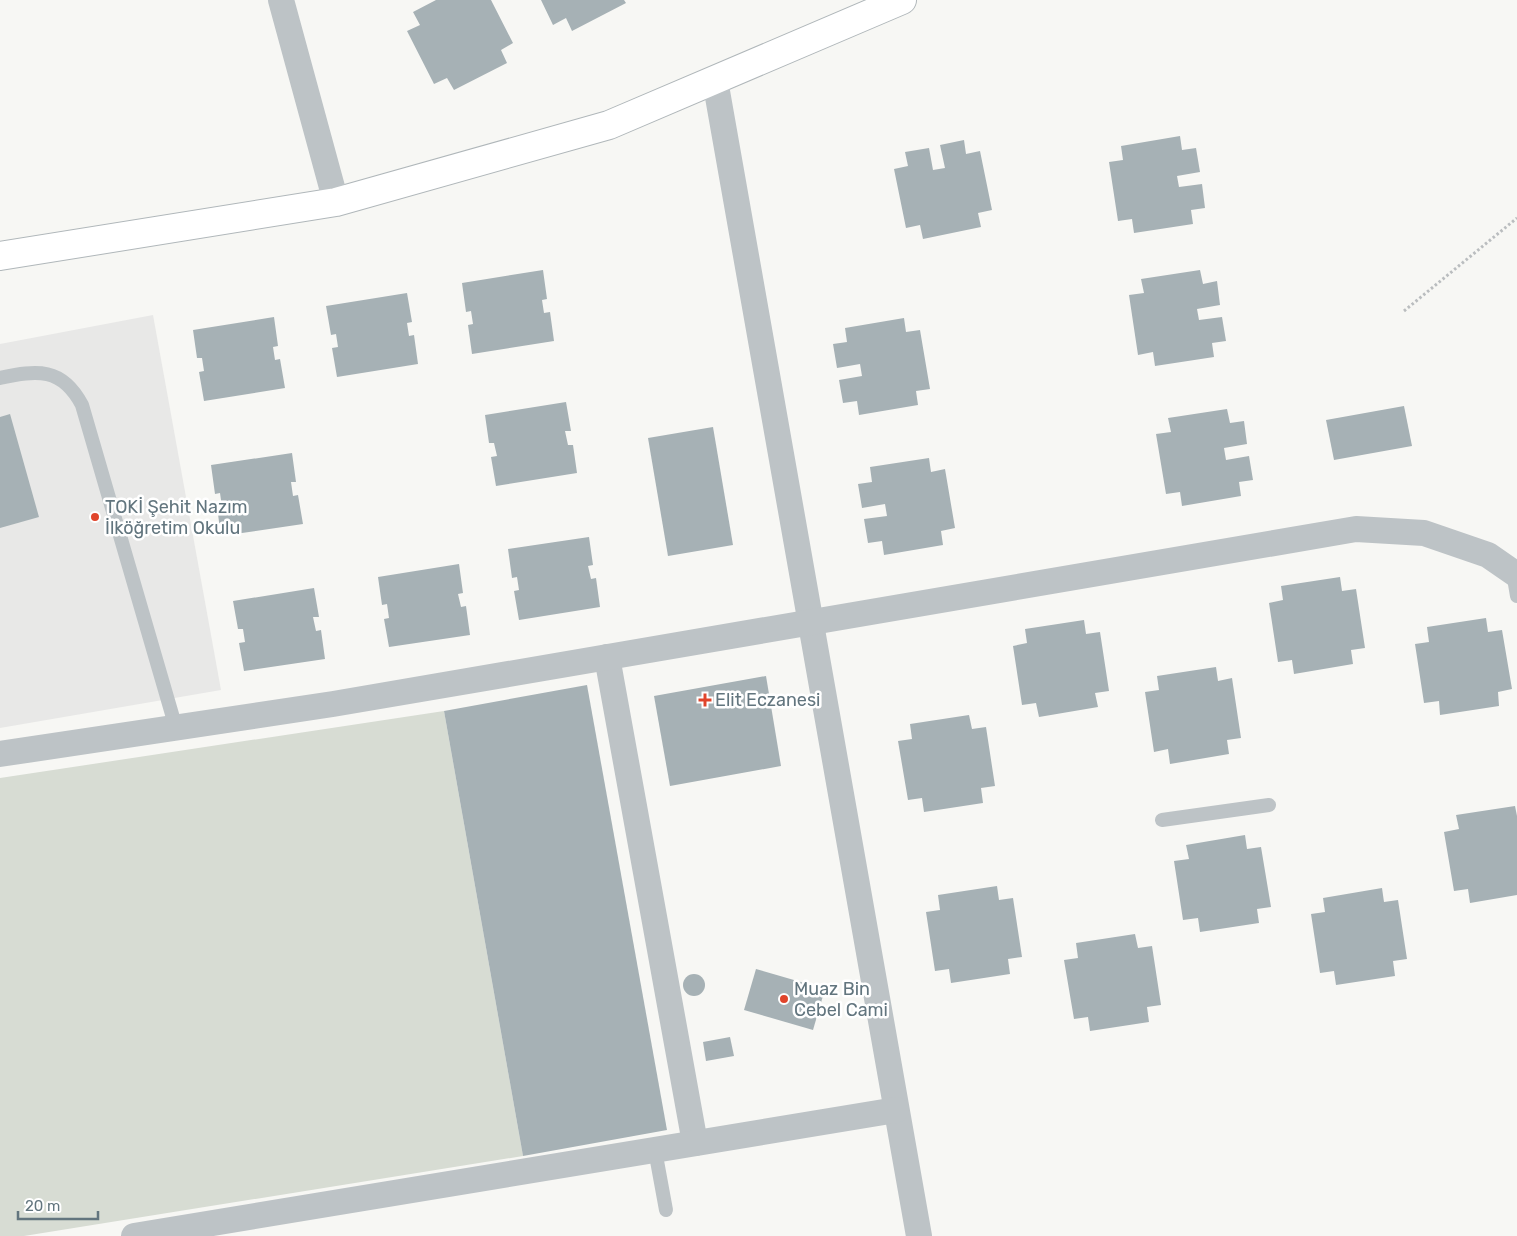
<svg xmlns="http://www.w3.org/2000/svg" width="1517" height="1236" font-family="Rubik,sans-serif">
	<style>
		.built { fill: #e8e8e7 }
		.green { fill: #d7dcd3 }
		.building { fill: #a6b1b5 }
		.lines { fill: none; stroke-linecap: round; stroke-linejoin: round }
		.secondary-casing { stroke: #b0b7ba; stroke-width: 30 }
		.path { stroke: #babdbf; stroke-width: 3; stroke-dasharray: 2.5 2.5; stroke-linecap: butt }
		.lane { stroke: #bdc3c6; stroke-width: 14 }
		.street { stroke: #bdc3c6; stroke-width: 26 }
		.secondary { stroke: #fff; stroke-width: 28 }
		.poi-dot { fill: #e0442b; stroke: #fff; stroke-width: 2 }
		.labels { text-anchor: middle; dominant-baseline: central; stroke-width: 5; stroke-linejoin: round; paint-order: stroke }
		.poi-label { font-size: 18px; fill: #62757e; stroke: #fff; text-anchor: start }
	</style>
	<rect width="100%" height="100%" fill="#f7f7f4"/>
	<path class="built" d="M153 315 221 690 0 728V344Z"/>
	<path class="green" d="M444 711 523 1156 24 1236H0V778Z"/>
	<g class="building">
		<path d="M436 0H491L513 43 501 50 507 63 454 90 447 78 434 84 407 31 420 25 413 12Z"/>
		<path d="M541 0H624L626 3 572 31 566 18 553 25Z"/>
		<path d="M1180 136 1182 150 1196 148 1200 172 1177 176 1179 187 1202 184 1205 208 1191 210 1193 224 1134 233 1132 219 1118 221 1109 162 1123 160 1121 146Z"/>
		<path d="M964 140 966 154 980 151 992 210 978 213 981 227 923 239 920 225 906 228 894 169 908 166 905 152 929 148 933 170 945 168 940 145Z"/>
		<path d="M543 270 547 299 542 300 544 313 550 312 554 341 472 354 468 325 473 324 471 311 466 312 462 283Z"/>
		<path d="M1200 270 1203 284 1217 281 1220 305 1197 309 1199 320 1222 317 1226 341 1212 343 1214 357 1155 366 1153 352 1138 355 1129 295 1144 293 1141 279Z"/>
		<path d="M407 293 412 322 407 323 409 336 414 335 418 364 337 377 332 348 338 347 336 334 331 335 326 306Z"/>
		<path d="M274 317 278 346 273 347 275 360 280 359 285 388 204 401 199 372 204 371 202 358H197L193 330Z"/>
		<path d="M904 318 906 332 920 330 930 389 916 391 918 405 859 415 857 401 843 403 839 380 862 376 860 364 837 368 833 344 847 342 845 328Z"/>
		<path d="M566 402 571 431H565L568 445H573L577 473 496 486 491 457 497 456 494 443H489L485 415Z"/>
		<path d="M1404 406 1412 446 1334 460 1326 420Z"/>
		<path d="M1227 409 1230 423 1244 421 1247 444 1224 448 1226 460 1249 456 1253 480 1239 482 1241 496 1182 506 1180 492 1166 494 1156 434 1171 432 1168 418Z"/>
		<path d="M10 414 39 517 0 528V417Z"/>
		<path d="M713 427 733 545 668 556 648 438Z"/>
		<path d="M292 453 296 482H291L293 496 298 495 303 524 221 536 217 507H222L220 493 215 494 211 465Z"/>
		<path d="M929 458 931 472 945 469 955 528 941 531 943 545 884 555 882 541 868 543 864 519 887 516 885 504 862 508 858 484 872 482 870 467Z"/>
		<path d="M589 537 593 565 588 566 591 579 596 578 600 607 519 620 514 591 519 590 517 577 512 578 508 549Z"/>
		<path d="M459 564 463 593 458 594 461 607 466 606 470 635 389 647 384 619 389 618 387 604 382 605 378 577Z"/>
		<path d="M1340 577 1342 591 1356 589 1365 648 1351 650 1353 664 1294 674 1292 660 1278 662 1269 603 1283 600 1281 586Z"/>
		<path d="M314 588 319 617H313L316 631 321 630 325 659 244 671 239 643 245 642 243 629H238L233 601Z"/>
		<path d="M1486 618 1488 632 1502 630 1512 689 1498 692 1499 706 1440 715 1439 701 1424 703 1415 644 1429 642 1427 627Z"/>
		<path d="M1084 620 1086 634 1100 632 1109 691 1095 693 1098 707 1039 717 1036 703 1022 705 1013 646 1027 643 1025 629Z"/>
		<path d="M1216 667 1218 681 1232 678 1241 738 1227 740 1229 754 1170 764 1168 749 1154 752 1145 692 1159 690 1157 676Z"/>
		<path d="M766 676 781 766 670 786 654 696Z"/>
		<path d="M587 685 667 1130 523 1156 444 711Z"/>
		<path d="M969 715 972 729 986 727 995 786 981 788 983 803 924 812 922 798 908 800 898 741 912 739 910 724Z"/>
		<path d="M1515 806 1517 816V895L1470 903 1468 889 1454 891 1444 832 1459 829 1456 815Z"/>
		<path d="M1245 835 1247 849 1261 847 1271 907 1257 909 1259 923 1200 932 1198 918 1183 920 1174 861 1189 859 1186 845Z"/>
		<path d="M997 886 999 900 1013 898 1022 957 1008 959 1010 974 951 983 949 969 935 971 926 912 940 910 938 895Z"/>
		<path d="M1382 888 1384 902 1398 900 1407 959 1393 961 1395 976 1336 985 1334 971 1320 973 1311 914 1325 912 1323 898Z"/>
		<path d="M1135 934 1138 948 1152 946 1161 1005 1147 1007 1149 1022 1090 1031 1088 1017 1074 1019 1064 960 1078 958 1076 943Z"/>
		<path d="M756 969 825 989 813 1030 744 1010Z"/>
		<circle cx="694" cy="985" r="11"/>
		<path d="M730 1037 734 1056 706 1061 703 1042Z"/>
	</g>
	<g class="lines">
		<g class="secondary-casing">
			<path id="secondary" d="M0 256 336 202 609 125 902 0"/>
		</g>
		<path class="path" d="M1404 311 1517 218"/>
		<g class="lane">
			<path d="M0 378C37 370 62 367 82 405L176 728"/>
			<path d="M1513 572 1517 596"/>
			<path d="M1162 820 1269 805"/>
			<path d="M655 1150 666 1210"/>
		</g>
		<g class="street">
			<path d="M281 0 336 202"/>
			<path d="M715 80 919 1236"/>
			<path d="M607 657 695 1143"/>
			<path d="M0 754 333 704 1356 529 1424 533 1488 555 1517 575"/>
			<path d="M134 1236 896 1110"/>
		</g>
		<use href="#secondary" class="secondary"/>
	</g>
	<g class="poi-dot">
		<circle cx="95" cy="517" r="5"/>
		<path d="M702.5 692.5h5v5h5v5h-5v5h-5v-5h-5v-5h5z"/>
		<circle cx="784" cy="999" r="5"/>
	</g>
	<g class="labels">
		<g class="poi-label">
			<text x="105" y="507">TOKİ Şehit Nazım<tspan x="105" dy="21">İlköğretim Okulu</tspan></text>
			<text x="715" y="700">Elit Eczanesi</text>
			<text x="794" y="989">Muaz Bin<tspan x="794" dy="21">Cebel Cami</tspan></text>
		</g>
	</g>
	<path d="M18 1211v8h80v-8" fill="none" stroke="#62757e" stroke-width="2.5"/>
	<text x="25" y="1211" font-size="15" fill="#62757e" stroke="#ffffff" stroke-width="4" paint-order="stroke">20 m</text>
</svg>
